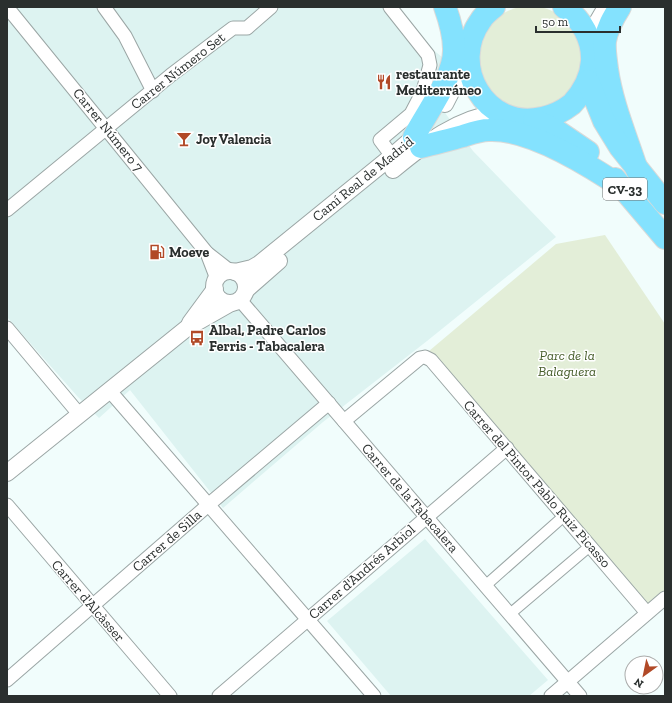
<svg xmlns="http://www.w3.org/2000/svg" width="672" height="703" font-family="'Zilla Slab',serif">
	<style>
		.built { fill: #ddf3f1 }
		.green { fill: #e3eed8 }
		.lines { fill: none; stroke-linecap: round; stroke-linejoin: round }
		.pedestrian-casing { stroke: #9ba6a5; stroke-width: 12 }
		.minor-casing { stroke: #9ba6a5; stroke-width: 15 }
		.tertiary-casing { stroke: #9ba6a5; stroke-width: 18 }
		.trunk-casing { stroke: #d9dad9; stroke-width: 24 }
		.pedestrian { stroke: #fff; stroke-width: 10 }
		.minor { stroke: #fff; stroke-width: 13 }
		.tertiary { stroke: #fff; stroke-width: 16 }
		.trunk { stroke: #84e2fe; stroke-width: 22 }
		.labels { text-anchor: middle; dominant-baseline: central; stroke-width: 3; stroke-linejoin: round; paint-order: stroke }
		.shield { fill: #fff; stroke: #6a6d6d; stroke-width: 1 }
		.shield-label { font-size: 13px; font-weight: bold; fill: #2a2f2e }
		.street-label { font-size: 14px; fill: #2a2f2e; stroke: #fff }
		.poi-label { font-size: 14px; font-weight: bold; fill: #2a2f2e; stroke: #fff; text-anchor: start }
		.park-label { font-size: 14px; font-style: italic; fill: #475e2b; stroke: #fff }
	</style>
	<rect width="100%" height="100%" fill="#f1fdfc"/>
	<g class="built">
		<path d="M7 7H396L432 49 447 61 432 95 473 151 556 237 427 341 323 422 223 508 130 390 99 418 78 397 7 317Z"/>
		<path d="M425 539 548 680 529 696H391L327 621Z"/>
	</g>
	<g class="green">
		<circle cx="530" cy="58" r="52"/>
		<path d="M605 235 665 324V594L647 604 429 351 556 244Z"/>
	</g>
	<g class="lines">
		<g class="pedestrian-casing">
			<g id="pedestrian">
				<path d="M485 586 564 516"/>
				<path d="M510 614 590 546"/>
			</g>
		</g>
		<g class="minor-casing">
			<g id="minor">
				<path d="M7 7 207 253 230 271"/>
				<path d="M104 7 125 36 153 91"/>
				<path d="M390 7 428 55 430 65 423 91 411 114 380 140 392 156"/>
				<path d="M7 210 171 75 225 34 233 28H247L271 7"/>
				<path d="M207 253 217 279"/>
				<path d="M240 300 580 696"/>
				<path d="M7 328 79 414"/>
				<path d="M109 390 374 696"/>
				<path d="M344 421 420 358 425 357 431 360 647 613"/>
				<path d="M7 505 170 696"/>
				<path d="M7 680 214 500 329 403"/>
				<path d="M219 696 507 448"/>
				<path d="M551 696 665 598"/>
			</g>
		</g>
		<g class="tertiary-casing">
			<g id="tertiary">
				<path d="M590 43 596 24 606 7"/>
				<path d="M445 104 467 61"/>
				<path d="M393 170C426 143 455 119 500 112"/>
				<circle cx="230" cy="287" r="16"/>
				<path d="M235 272 252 268 259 264 392 156 422 130"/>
				<path d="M246 290 279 261"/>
				<path d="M190 323 215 289"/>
				<path d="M7 473 187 328 231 303"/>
			</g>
		</g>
		<g class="trunk-casing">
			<g id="trunk">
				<path d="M494 7C489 11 484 15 481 20 448 65 485 131 542 118 553 116 563 111 572 104 583 92 591 78 592 61 593 40 582 19 564 7"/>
				<path d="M620 7C613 18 607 28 605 41 604 50 606 60 607 69 612 104 626 136 637 170"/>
				<path d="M588 81 604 121 620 147 665 203"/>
				<path d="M534 120 557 131 588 152"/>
				<path d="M414 137C426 113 455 76 454 49 454 34 450 21 445 7"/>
				<path d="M421 147C435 143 449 140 463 136 472 133 480 130 489 130 531 128 592 167 626 190"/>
				<path d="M615 179 665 238"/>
			</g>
		</g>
		<use href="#pedestrian" class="pedestrian"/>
		<use href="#minor" class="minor"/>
		<use href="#tertiary" class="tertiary"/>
		<use href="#trunk" class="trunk"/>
	</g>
	<defs>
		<g id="restaurant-bare" transform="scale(1.2)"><path d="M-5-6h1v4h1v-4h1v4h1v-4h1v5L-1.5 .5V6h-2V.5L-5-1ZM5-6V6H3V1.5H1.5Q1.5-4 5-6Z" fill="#b14927" stroke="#fff" stroke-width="2.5" paint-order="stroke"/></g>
		<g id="bar-bare" transform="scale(1.2)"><path d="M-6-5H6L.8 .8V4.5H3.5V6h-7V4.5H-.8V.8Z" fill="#b14927" stroke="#fff" stroke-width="2.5" paint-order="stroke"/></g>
		<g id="fuel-bare" transform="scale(1.2)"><path d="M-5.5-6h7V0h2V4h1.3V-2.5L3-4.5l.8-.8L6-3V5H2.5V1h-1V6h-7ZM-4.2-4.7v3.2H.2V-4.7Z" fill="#b14927" stroke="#fff" stroke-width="2.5" paint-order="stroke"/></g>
		<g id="bus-bare" transform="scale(1.2)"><path d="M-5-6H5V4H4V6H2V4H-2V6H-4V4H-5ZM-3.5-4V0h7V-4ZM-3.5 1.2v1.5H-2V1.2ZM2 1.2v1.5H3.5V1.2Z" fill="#b14927" stroke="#fff" stroke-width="2.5" paint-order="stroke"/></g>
	</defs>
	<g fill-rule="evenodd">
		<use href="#restaurant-bare" x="384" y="82"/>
		<use href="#bar-bare" x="184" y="139"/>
		<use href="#fuel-bare" x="157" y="252"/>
		<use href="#bus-bare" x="197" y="338"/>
	</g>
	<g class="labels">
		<rect class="shield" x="603" y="178" width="44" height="22" rx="3"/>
		<g class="shield-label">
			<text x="625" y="189">CV-33</text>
		</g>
		<g class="street-label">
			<text transform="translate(178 71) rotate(-38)">Carrer Número Set</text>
			<text transform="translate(108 130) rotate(51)">Carrer Número 7</text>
			<text transform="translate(363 179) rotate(-39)">Camí Real de Madrid</text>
			<text transform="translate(537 484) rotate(49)">Carrer del Pintor Pablo Ruiz Picasso</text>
			<text transform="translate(410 498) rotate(49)">Carrer de la Tabacalera</text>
			<text transform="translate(167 541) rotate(-41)">Carrer de Silla</text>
			<text transform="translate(362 572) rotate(-41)">Carrer d'Andrés Arbiol</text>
			<text transform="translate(88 601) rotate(49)">Carrer d'Alcàsser</text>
		</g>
		<g class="poi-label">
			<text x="396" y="74">restaurante<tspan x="396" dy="16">Mediterráneo</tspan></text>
			<text x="196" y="139">Joy Valencia</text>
			<text x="169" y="252">Moeve</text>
			<text x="209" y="330">Albal, Padre Carlos<tspan x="209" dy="16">Ferris - Tabacalera</tspan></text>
		</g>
		<g class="park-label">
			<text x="567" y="355">Parc de la<tspan x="567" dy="16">Balaguera</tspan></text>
		</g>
	</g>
	<rect width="672" height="703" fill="none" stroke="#2a2f2e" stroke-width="16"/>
	<g transform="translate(644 675) rotate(213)"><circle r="19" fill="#ffffff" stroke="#aaacab"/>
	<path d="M0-3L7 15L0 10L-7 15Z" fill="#b14927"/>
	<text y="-6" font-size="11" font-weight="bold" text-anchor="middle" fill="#2a2f2e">N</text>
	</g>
	<path d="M536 26v6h84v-6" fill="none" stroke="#2a2f2e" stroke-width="2"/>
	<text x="542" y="26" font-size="12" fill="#2a2f2e" stroke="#ffffff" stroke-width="3" paint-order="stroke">50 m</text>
</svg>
